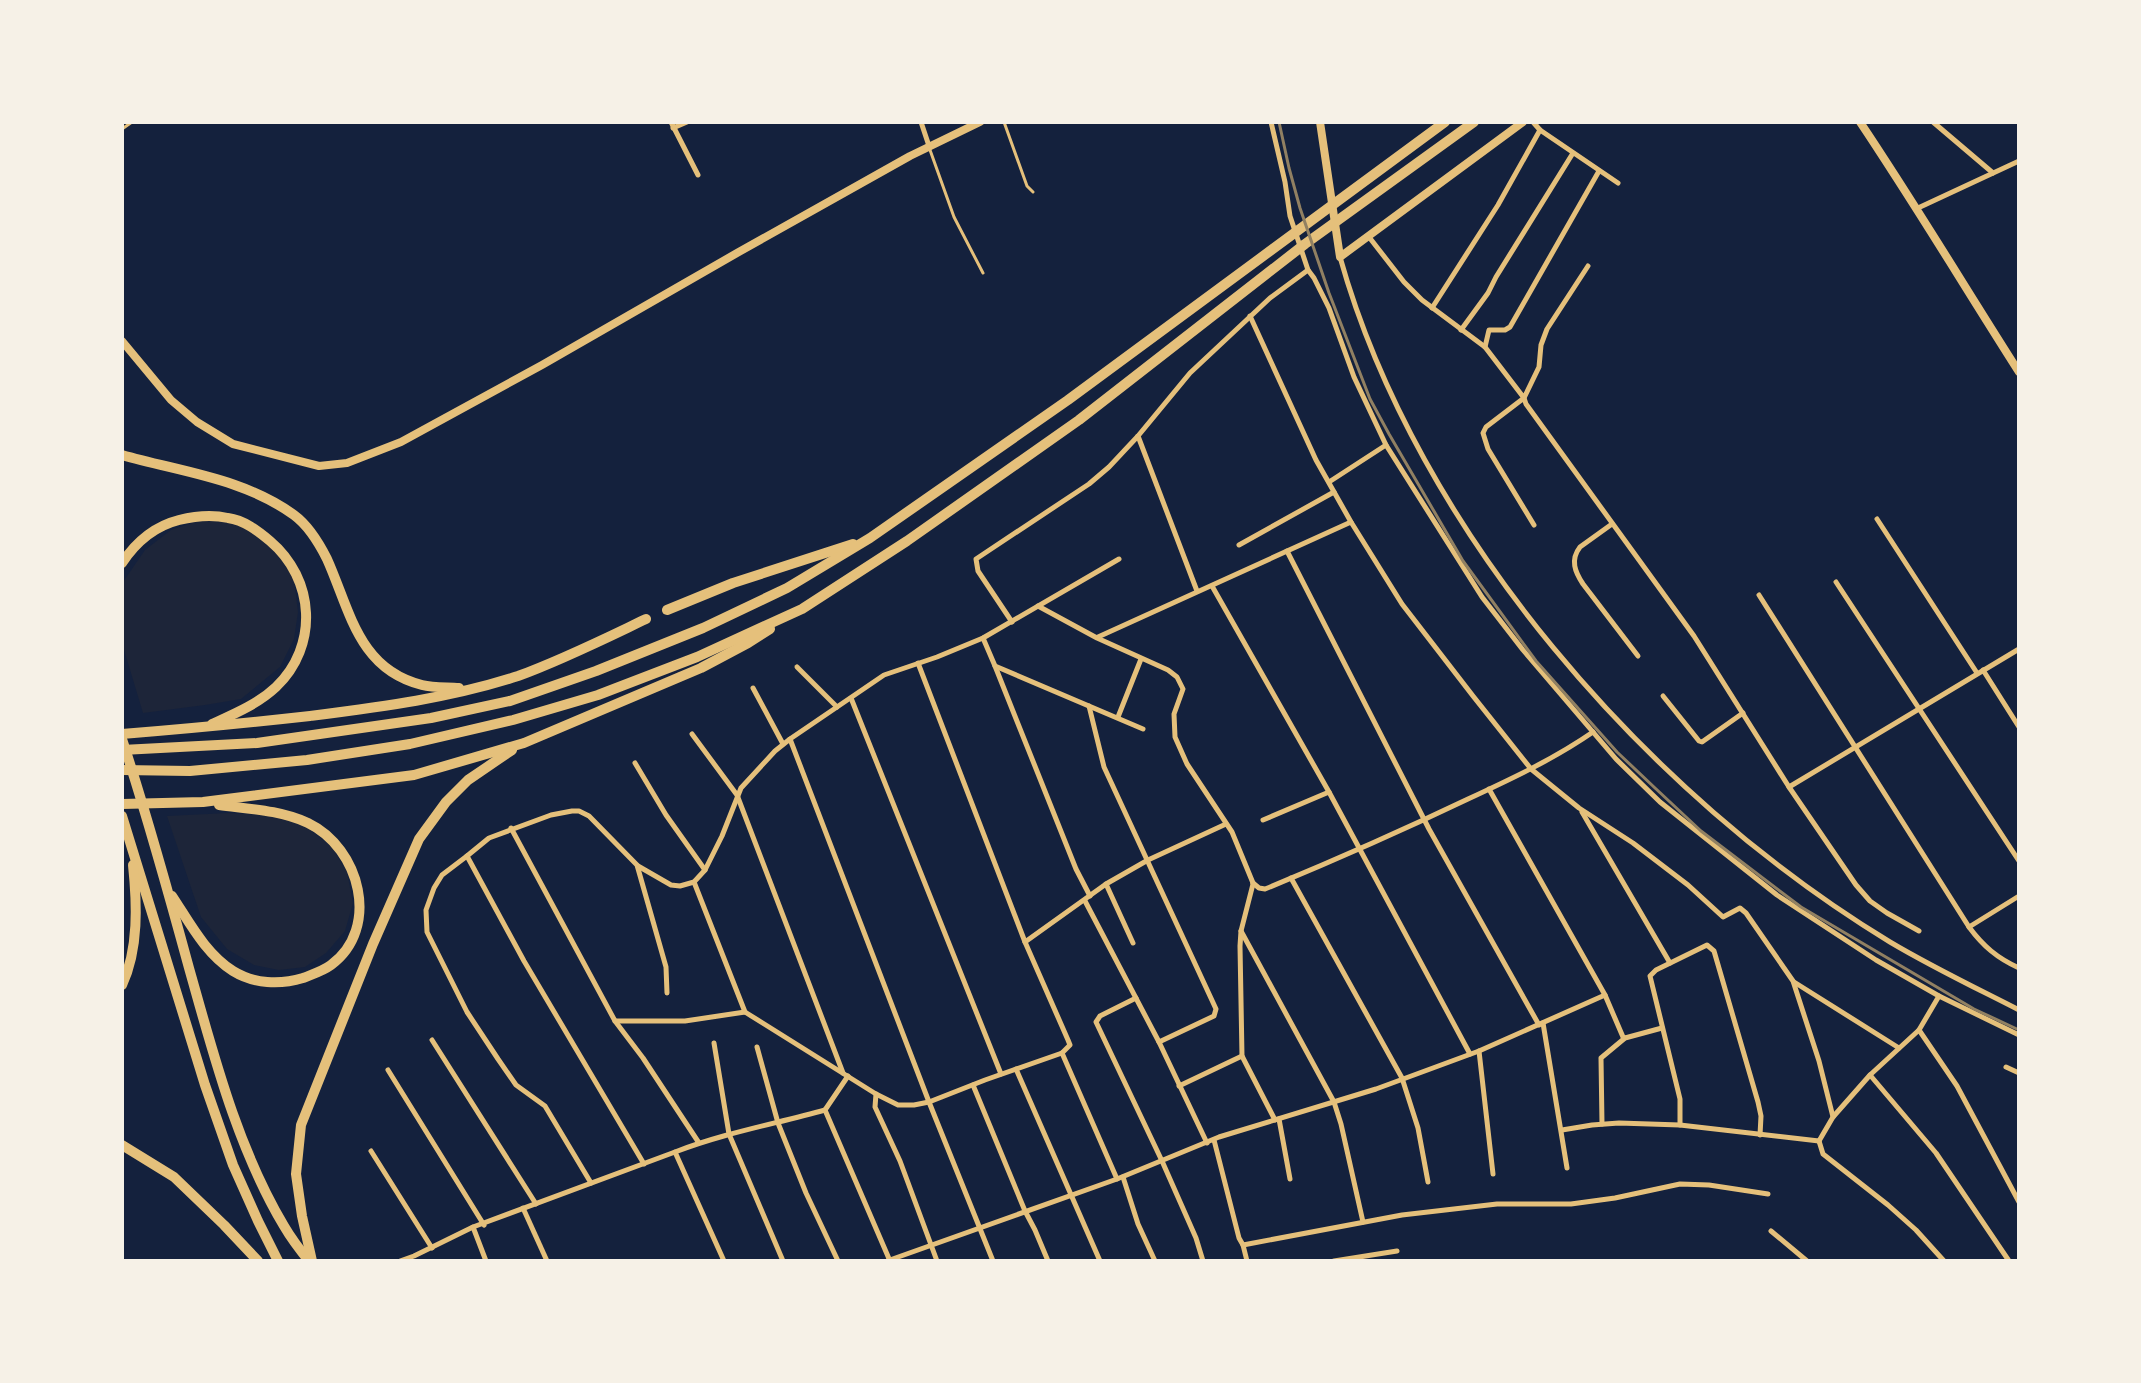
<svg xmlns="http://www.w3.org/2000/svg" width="2141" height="1383" font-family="'Zilla Slab',serif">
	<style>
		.green { fill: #1d2539 }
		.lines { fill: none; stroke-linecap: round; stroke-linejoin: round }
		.service { stroke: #e5c07b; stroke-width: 3 }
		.minor { stroke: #e5c07b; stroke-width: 5 }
		.secondary { stroke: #e5c07b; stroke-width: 8 }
		.motorway { stroke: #e5c07b; stroke-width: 10 }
		.rail { stroke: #918062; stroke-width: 3 }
	</style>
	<rect width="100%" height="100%" fill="#14213d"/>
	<g class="green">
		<path d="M198 521H230L255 534 279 556 294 580 298 612 294 639 280 667 241 699 205 705 143 713 122 643 123 582 145 550 171 530Z"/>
		<path d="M229 813 280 816 309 829 332 847 347 872 353 903 345 931 326 953 305 967 279 970 254 965 227 949 201 917 167 816Z"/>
	</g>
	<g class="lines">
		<g class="service">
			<path d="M1004 122 1027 186 1033 192"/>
			<path d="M122 129 132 122"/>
			<path d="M930 150 954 217 983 273"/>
		</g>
		<g class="minor">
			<path d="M671 122 698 175"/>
			<path d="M921 122 929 146"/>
			<path d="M1271 122 1285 182 1290 216 1308 270 1314 278 1329 308 1354 377 1386 445 1482 597 1523 650 1616 759 1660 802 1777 895 1876 960 1939 996 2019 1035"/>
			<path d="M1533 122 1540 130 1618 183"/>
			<path d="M1933 122 1993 173"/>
			<path d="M673 128 687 122"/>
			<path d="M1918 208 2019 161"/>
			<path d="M1369 237 1404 282 1422 300 1485 347 1524 398 1539 367 1541 345 1547 329 1588 266"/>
			<path d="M1340 257C1417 532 1649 796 1890 942 1932 967 1976 988 2019 1010"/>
			<path d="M1432 308 1498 205 1540 130"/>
			<path d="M1250 316 1316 460 1351 522 1402 604 1473 696 1531 769 1579 808 1633 843 1688 885 1723 917 1740 908 1746 913 1793 981 1819 1061 1833 1117"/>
			<path d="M1461 330 1488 293 1496 277 1573 153"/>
			<path d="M1485 347 1489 330H1505L1510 327 1599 171"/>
			<path d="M1138 436 1197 591"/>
			<path d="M1329 482 1386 445"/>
			<path d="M1877 519 1977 673"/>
			<path d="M1612 524 1580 547C1570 560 1575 572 1583 584L1638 656"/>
			<path d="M1534 525 1488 449 1483 433 1486 427 1524 398 1526 404 1694 636 1789 787 1856 885 1870 901 1887 913 1919 931"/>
			<path d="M1239 545 1334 492"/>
			<path d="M1287 551 1429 829 1539 1025"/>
			<path d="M1836 582 2019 861"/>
			<path d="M1212 586 1329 792 1470 1054"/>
			<path d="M1759 595 1969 927C1983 946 1997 958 2019 968"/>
			<path d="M1038 606 1097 638 1168 670 1177 677 1183 689 1174 714 1175 737 1187 764 1232 832 1253 883"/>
			<path d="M1012 622 978 571 976 559 1089 484 1109 467 1138 436 1190 373 1270 298 1308 270"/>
			<path d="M1098 637 1351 522"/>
			<path d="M983 638 995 666 1143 729"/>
			<path d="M918 663 1025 942 1068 1040 1070 1045 1062 1053"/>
			<path d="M995 666 1076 869 1090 896"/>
			<path d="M797 667 837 707"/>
			<path d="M1983 670 2019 727"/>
			<path d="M753 688 783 744"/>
			<path d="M1663 696 1699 741 1702 742 1743 713"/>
			<path d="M851 698 1001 1074"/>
			<path d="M1089 706 1104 767 1216 1009 1214 1016 1159 1042"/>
			<path d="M1118 717 1141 659"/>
			<path d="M692 734 737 795 843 1073"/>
			<path d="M790 739 929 1102 993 1261"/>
			<path d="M635 763 666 815 705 870"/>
			<path d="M1789 787 2019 649"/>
			<path d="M1489 789 1605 995 1623 1037 1625 1038"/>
			<path d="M1582 812 1670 963"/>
			<path d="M1263 820 1329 792"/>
			<path d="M511 828 615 1021 643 1058 699 1143"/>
			<path d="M467 856 442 875 434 888 426 910 427 932 467 1012 498 1059 516 1085 545 1106 591 1183"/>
			<path d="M638 866 671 885 680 886 694 882 705 870 722 836 741 788 775 751 790 739 884 675 937 657 983 638 1119 559"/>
			<path d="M1291 878 1402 1078 1418 1128 1428 1182"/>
			<path d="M694 882 745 1012"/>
			<path d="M1253 883 1259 888 1265 889C1333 861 1401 831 1468 799 1511 779 1554 759 1593 732"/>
			<path d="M1106 884 1133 943"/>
			<path d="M1253 884 1241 931 1240 946 1242 1056 1275 1120"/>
			<path d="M1085 901 1159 1042 1207 1143"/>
			<path d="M1969 927 2019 896"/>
			<path d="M1241 931 1334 1102 1341 1124 1363 1222"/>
			<path d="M1025 942 1106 884 1148 860 1226 824"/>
			<path d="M1794 982 1899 1048"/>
			<path d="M1136 998 1100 1016 1096 1022 1162 1161 1196 1238 1203 1261"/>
			<path d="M615 1021H685L745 1012 876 1094 898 1105H914L929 1102 985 1080 1062 1053"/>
			<path d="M1543 1023 1567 1168"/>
			<path d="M1919 1030 1957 1086 2019 1202"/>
			<path d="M432 1040 536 1204"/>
			<path d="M714 1043 729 1134 783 1261"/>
			<path d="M757 1047 778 1123 806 1193 838 1261"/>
			<path d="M1479 1051 1493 1174"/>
			<path d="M1062 1053 1117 1179"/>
			<path d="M2006 1067 2019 1073"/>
			<path d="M1016 1069 1100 1261"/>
			<path d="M388 1070 484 1225"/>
			<path d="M1870 1075 1936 1153 2009 1261"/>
			<path d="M848 1076 825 1110 890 1261"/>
			<path d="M973 1085 1025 1211 1035 1230 1048 1261"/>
			<path d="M1179 1086 1242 1056"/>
			<path d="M876 1094 875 1107 900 1161 937 1261"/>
			<path d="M1279 1119 1290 1179"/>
			<path d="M1602 1124 1601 1058 1625 1038 1662 1028"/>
			<path d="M1680 1125V1099L1650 976 1656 970 1707 945 1714 951 1758 1102 1761 1116 1760 1135"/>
			<path d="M1562 1130 1592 1125 1619 1123 1680 1125 1819 1141"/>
			<path d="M1214 1140 1239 1238 1243 1245 1402 1215 1497 1204H1571L1615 1198 1680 1184 1709 1185 1768 1194"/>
			<path d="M1819 1141 1833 1117 1870 1075 1919 1030 1939 996"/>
			<path d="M1819 1141 1823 1154 1888 1205 1916 1230 1944 1261"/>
			<path d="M371 1151 432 1248"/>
			<path d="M644 1164 524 961 467 856 489 838 551 815 572 811H579L589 816 637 865 666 967 667 993"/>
			<path d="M1123 1177 1138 1224 1155 1261"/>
			<path d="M523 1208 547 1261"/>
			<path d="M1771 1231 1807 1261"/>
			<path d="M1243 1245 1247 1261"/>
			<path d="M400 1261 414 1256 473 1227"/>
			<path d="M486 1261 473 1227 675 1152"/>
			<path d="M724 1261 675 1152C724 1133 775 1124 825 1110"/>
			<path d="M887 1261 1117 1179 1219 1137 1376 1089 1479 1051 1605 995"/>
			<path d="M1334 1261 1397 1251"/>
		</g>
		<g class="secondary">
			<path d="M1320 122 1340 257 1523 122"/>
			<path d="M1860 122C1915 204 1966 289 2019 372"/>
			<path d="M122 341 171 400 197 422 233 444 319 466 347 463 401 442 542 365 737 253 910 156 980 122"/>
		</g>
		<g class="motorway">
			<path d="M122 455C181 472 243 478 294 515 309 526 319 543 327 559 350 610 358 669 422 685 434 688 447 687 459 688"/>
			<path d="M122 563C136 542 155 526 179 520 195 516 211 514 228 518 244 520 258 531 270 541 315 579 319 646 276 687 258 704 234 714 212 724"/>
			<path d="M667 610 733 583 853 544"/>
			<path d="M122 734C185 729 247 723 310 716 380 707 451 698 518 676 562 660 604 639 646 619"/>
			<path d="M122 739C147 815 168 891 189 968 214 1056 237 1147 284 1226 291 1238 300 1250 309 1261"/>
			<path d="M122 750 257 743 431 718 510 701 596 671 703 628 787 588 870 538 1068 400 1445 122"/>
			<path d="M122 770 190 771 307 760 410 744 513 720 598 695 697 657 802 609 907 541 1079 420 1305 244 1474 122"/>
			<path d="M122 804 203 802 414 775 524 743 701 668 748 643 770 629"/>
			<path d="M122 816 205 1085 233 1165 258 1221 278 1261"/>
			<path d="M172 896C190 923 205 953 233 971 254 984 280 985 303 978 313 974 323 971 331 965 381 928 360 848 308 823 280 810 249 809 219 805"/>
			<path d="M122 985C139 949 137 903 133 865"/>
			<path d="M122 1145 174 1177 224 1225 258 1261"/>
			<path d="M312 1261 302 1216 296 1174 301 1125 373 944 419 839 446 802 468 780 512 750"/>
		</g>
		<path class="rail" d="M1279 122 1289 168 1300 208 1329 293 1370 399 1389 434 1463 561 1536 661 1617 752 1655 788 1701 831 1801 907 1974 1009 2019 1030"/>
	</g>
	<rect width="2141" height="1383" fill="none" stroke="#f6f1e7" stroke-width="248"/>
</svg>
